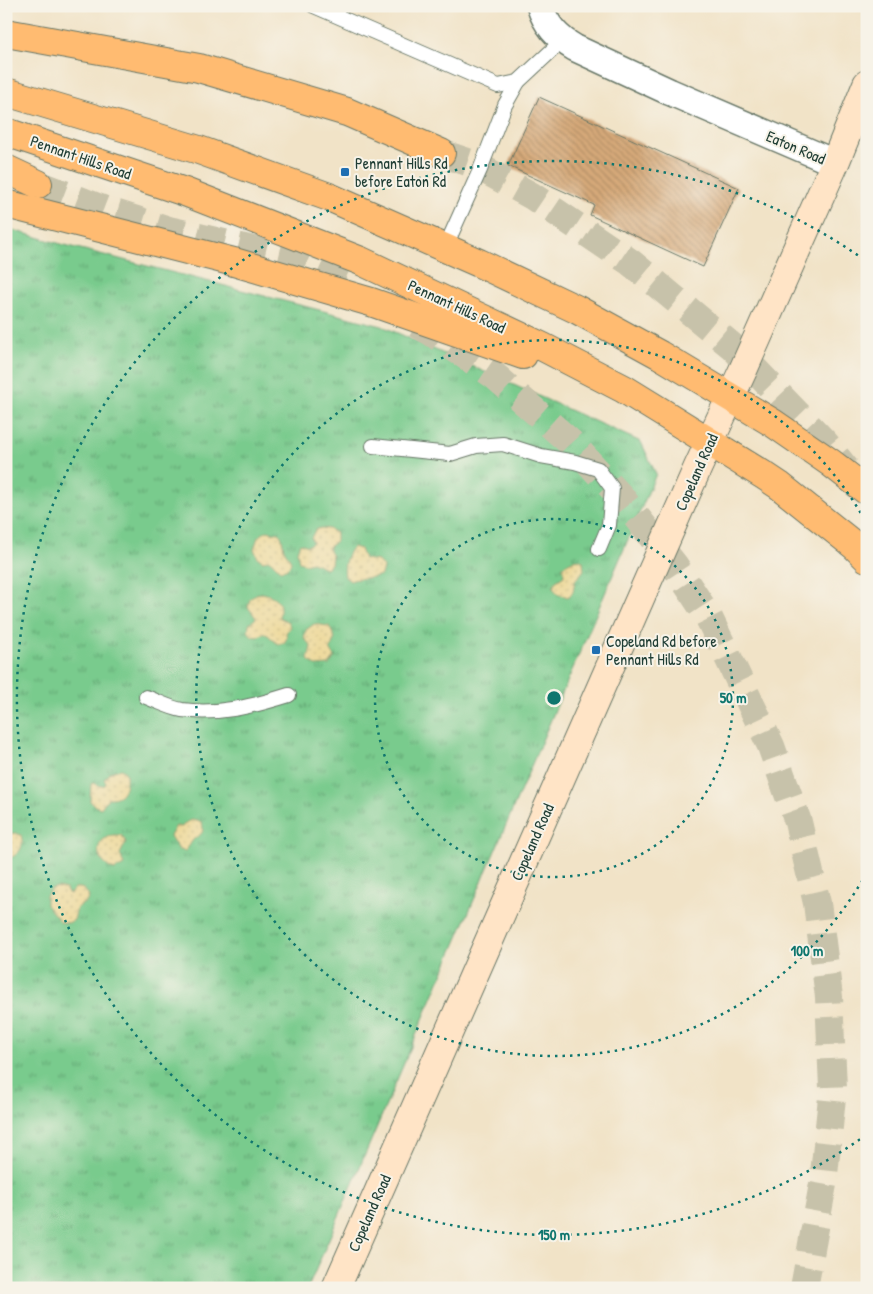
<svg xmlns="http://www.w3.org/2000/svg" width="873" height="1294" font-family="'Patrick Hand',sans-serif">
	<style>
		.grass { fill: url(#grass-tufts); stroke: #4c8460 }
		.sand { fill: url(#sand-dots); stroke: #868c69 }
		.building { fill: url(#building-back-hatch) }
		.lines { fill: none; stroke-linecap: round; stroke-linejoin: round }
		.highway-tunnel { stroke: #c7c2aa; stroke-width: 28; stroke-dasharray: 28 14; stroke-linecap: butt }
		.lane-casing { stroke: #687767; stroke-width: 16 }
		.street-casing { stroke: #687767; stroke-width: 29 }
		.secondary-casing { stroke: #687767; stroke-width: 30 }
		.highway-casing { stroke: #687767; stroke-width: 30 }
		.lane { stroke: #fff; stroke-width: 14 }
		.street { stroke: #fff; stroke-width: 26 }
		.secondary { stroke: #ffe4c6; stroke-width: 28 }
		.highway { stroke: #ffbb71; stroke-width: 28 }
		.ring { fill: none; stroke: #0f766e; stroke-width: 2.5; stroke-dasharray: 2.5 5 }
		.poi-dot { fill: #1f6fb2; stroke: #f7f3e8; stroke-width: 2 }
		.labels { text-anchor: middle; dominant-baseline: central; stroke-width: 4; stroke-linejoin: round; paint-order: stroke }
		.street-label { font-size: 16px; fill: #1f3d34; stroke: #f7f3e8 }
		.poi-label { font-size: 16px; fill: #1f3d34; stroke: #f7f3e8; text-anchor: start }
		.centre { fill: #0f766e; stroke: #f7f3e8; stroke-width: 2.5 }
		.ring-label { font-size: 15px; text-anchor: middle; font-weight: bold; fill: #0f766e; stroke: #f7f3e8; stroke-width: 4; stroke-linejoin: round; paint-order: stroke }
	</style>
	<defs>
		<pattern id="grass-tufts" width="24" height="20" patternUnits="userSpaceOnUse" patternTransform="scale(1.25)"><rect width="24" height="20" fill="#79cb8d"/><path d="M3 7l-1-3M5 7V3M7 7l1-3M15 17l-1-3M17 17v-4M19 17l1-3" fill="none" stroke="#63a674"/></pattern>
		<pattern id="sand-dots" width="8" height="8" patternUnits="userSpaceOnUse" patternTransform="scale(1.25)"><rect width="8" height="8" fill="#eeda9e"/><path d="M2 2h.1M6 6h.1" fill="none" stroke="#ccbc89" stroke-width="1.8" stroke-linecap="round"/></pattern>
		<pattern id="building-back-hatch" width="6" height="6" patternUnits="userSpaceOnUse" patternTransform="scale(1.25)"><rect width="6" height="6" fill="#d6a979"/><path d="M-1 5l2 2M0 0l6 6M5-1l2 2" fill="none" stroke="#ad8b64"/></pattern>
	</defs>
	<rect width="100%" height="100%" fill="#f7f3e8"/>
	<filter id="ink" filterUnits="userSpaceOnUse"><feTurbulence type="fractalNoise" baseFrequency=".02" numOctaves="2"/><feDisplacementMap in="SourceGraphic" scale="10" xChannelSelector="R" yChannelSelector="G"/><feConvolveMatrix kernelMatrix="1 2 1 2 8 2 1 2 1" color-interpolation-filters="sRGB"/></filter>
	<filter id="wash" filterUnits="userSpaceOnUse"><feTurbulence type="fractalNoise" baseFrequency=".0096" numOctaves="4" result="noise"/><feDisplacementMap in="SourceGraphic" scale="20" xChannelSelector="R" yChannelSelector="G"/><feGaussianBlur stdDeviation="1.12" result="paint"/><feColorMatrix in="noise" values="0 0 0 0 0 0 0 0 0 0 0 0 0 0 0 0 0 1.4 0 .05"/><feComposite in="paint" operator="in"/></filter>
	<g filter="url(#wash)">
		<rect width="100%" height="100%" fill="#f1e3c7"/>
		<path class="grass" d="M6 228 61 244 382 326 641 442 656 474 308 1288H6Z"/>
		<g class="sand">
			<path d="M321 528 329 529 336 533V541L329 547V551L332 556 331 564 326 568 312 562 305 564 299 562 297 551 300 543 308 546 313 542 311 538 315 530Z"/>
			<path d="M267 531 279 533 282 538 284 549 291 561 290 565 286 569 280 570 270 560 263 561 258 558 254 549 258 537Z"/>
			<path d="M353 547 360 549 364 559 378 561 383 567 381 575C370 579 361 577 350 581L345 577C343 566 346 554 353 547Z"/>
			<path d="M576 559 583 561 584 570 575 581 573 592 568 597 558 594 553 588 555 582 564 576 563 566Z"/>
			<path d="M262 593C276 596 283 602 279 617L288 622 290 627 286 633 287 638 284 643 278 644C273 641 270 635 264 633L257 637 252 636 248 631 249 624 256 618 248 607 250 599 256 594Z"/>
			<path d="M314 624 329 626 335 638 330 649 335 657 329 665 316 666 308 660 311 646 304 638 306 630Z"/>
			<path d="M121 769 126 773C127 787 124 799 108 798L101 808 95 806 90 801 91 784 93 783 100 786 105 785 106 783 104 779 110 772Z"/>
			<path d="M192 820 202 822C205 836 200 833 193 840 190 844 189 847 185 851L179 850 170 836 176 826 182 827 185 823Z"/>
			<path d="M15 833 21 835C25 847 19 856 6 859V837L10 834Z"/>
			<path d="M113 835H121L126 842 120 854 124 865 114 870C96 862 91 841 113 835Z"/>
			<path d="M58 887 66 889 67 892 70 894 75 888C83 887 86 890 89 897L87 901 77 908 74 920 68 923 61 922 46 905V896L51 889Z"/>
		</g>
		<g id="blocks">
			<path class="building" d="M539 97 739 188 703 267 590 215 594 205 508 166Z"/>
		</g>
	</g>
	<g filter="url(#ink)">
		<use href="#blocks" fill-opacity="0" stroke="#687767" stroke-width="1"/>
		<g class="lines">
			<g class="highway-tunnel">
				<path d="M441 153 476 165 532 196 630 262 733 347 825 443 846 469"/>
				<path d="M38 184 108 211 169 230 283 257 345 286"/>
				<path d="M416 324 431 332 495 376 570 442 620 496 675 566 708 616 771 746 798 822 817 903 829 997 833 1088 823 1184 804 1288"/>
			</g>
			<g class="lane-casing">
				<g id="lane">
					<path d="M314 6 498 86 518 82 562 41"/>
					<path d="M445 248 480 170 505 105 518 82"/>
					<path d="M373 446 450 454 476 446 503 444 541 456 575 462 598 469 612 488 609 525 599 549"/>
					<path d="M146 697C157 701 170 708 182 710 219 715 254 706 289 695"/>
				</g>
			</g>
			<g class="street-casing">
				<path id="street" d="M540 6C546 26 558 38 575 48L670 92 835 163"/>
			</g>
			<g class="secondary-casing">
				<path id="secondary" d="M336 1288 698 467 744 368 835 163 867 84"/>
			</g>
			<g class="highway-casing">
				<g id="highway">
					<path d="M6 33 199 68 347 112 441 153"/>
					<path d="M6 92 199 150 329 197 479 263 576 309 660 355 773 423 831 463 867 491"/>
					<path d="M6 132 185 192 361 261 543 347 624 389 765 476 780 486 855 546 867 558"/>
					<path d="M6 169 38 184"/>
					<path d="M6 204 234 262 371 302 523 355"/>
				</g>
			</g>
			<use href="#lane" class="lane"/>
			<use href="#street" class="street"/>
			<use href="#secondary" class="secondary"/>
			<use href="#highway" class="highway"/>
		</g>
	</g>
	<g class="ring">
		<circle cx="554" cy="698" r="179"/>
		<path d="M866 874A358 358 0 1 1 866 522"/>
		<path d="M866 1135A537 537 0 1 1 866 261"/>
	</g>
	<g class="poi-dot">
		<rect x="340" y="167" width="10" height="10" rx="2.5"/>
		<rect x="591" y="645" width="10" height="10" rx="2.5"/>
	</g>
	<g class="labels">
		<g class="street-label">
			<text transform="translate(796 147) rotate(23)">Eaton Road</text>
			<text transform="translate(81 157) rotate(19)">Pennant Hills Road</text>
			<text transform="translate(457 306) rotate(25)">Pennant Hills Road</text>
			<text transform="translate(696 472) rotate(-66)">Copeland Road</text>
			<text transform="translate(532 842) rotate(-66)">Copeland Road</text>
			<text transform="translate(369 1213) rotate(-66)">Copeland Road</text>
		</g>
		<g class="poi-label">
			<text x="355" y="163">Pennant Hills Rd<tspan x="355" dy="18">before Eaton Rd</tspan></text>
			<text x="606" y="641">Copeland Rd before<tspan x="606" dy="18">Pennant Hills Rd</tspan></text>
		</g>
	</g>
	<circle cx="554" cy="698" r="8" class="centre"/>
	<g class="ring-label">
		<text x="733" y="703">50 m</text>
		<text x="807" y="956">100 m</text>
		<text x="554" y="1240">150 m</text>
	</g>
	<rect width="873" height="1294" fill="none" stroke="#f7f3e8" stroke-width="25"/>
</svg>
